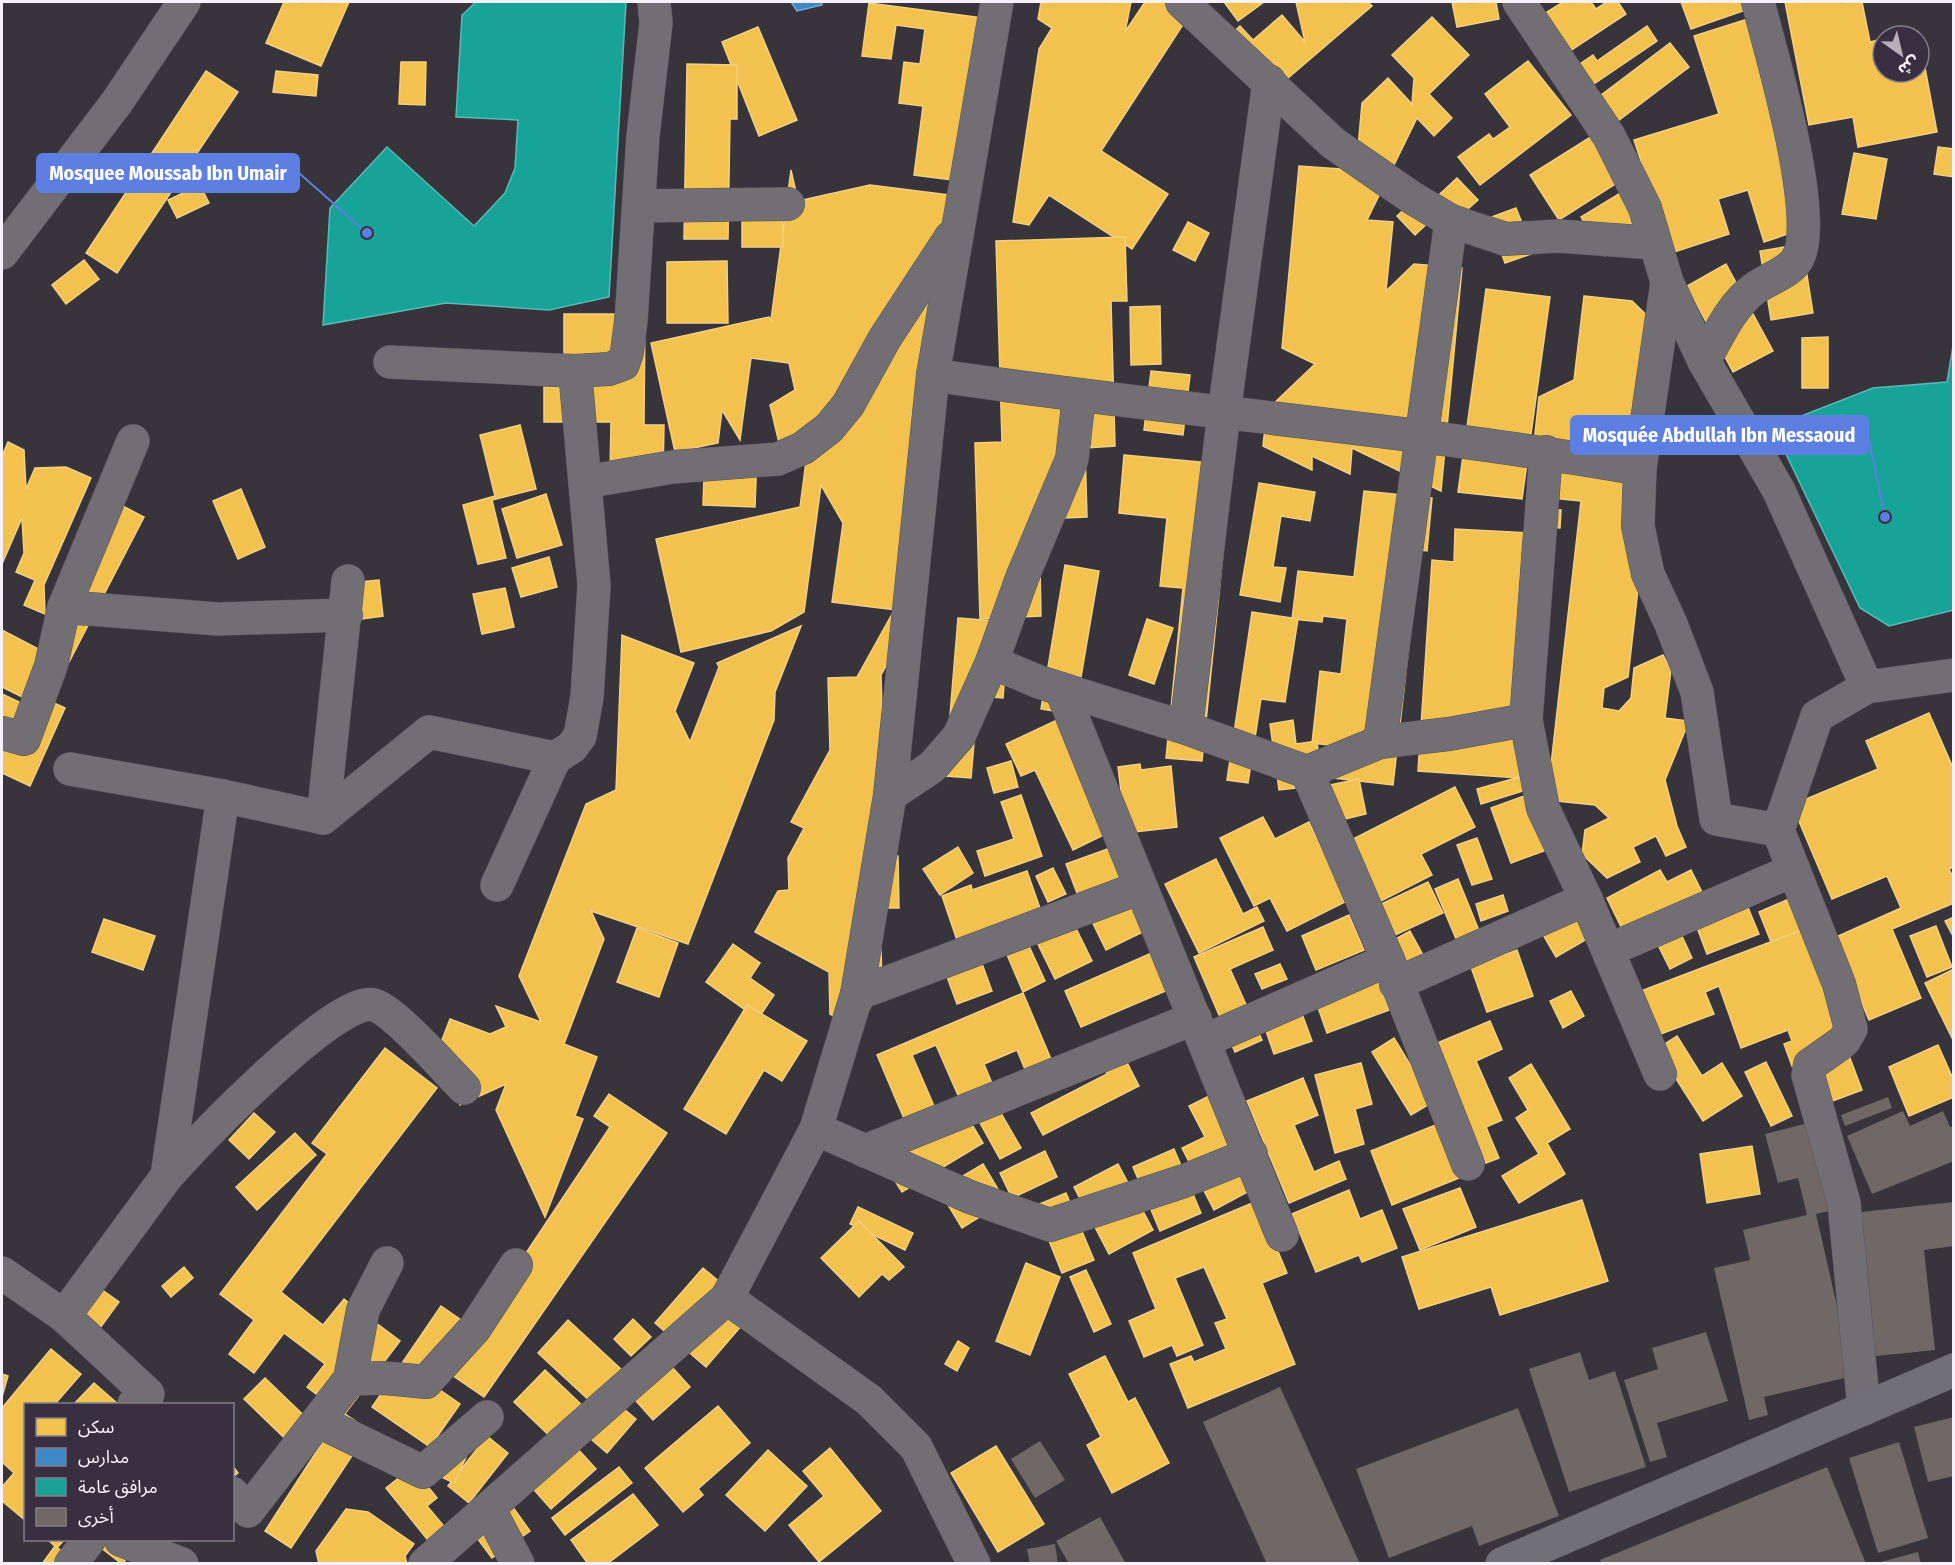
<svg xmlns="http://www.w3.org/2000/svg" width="1955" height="1565" font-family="'Fira Sans Condensed','Noto Sans Arabic',sans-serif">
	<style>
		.homes { fill: #f2c14e; stroke: #f3cf82; stroke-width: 1.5 }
		.schools { fill: #3f88c5; stroke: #76a8d5; stroke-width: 1.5 }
		.public { fill: #17a398; stroke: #5abab6; stroke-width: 1.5 }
		.building { fill: #6f6865 }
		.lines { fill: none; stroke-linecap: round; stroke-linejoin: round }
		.minor-casing { stroke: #57535a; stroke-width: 34 }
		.major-casing { stroke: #57535a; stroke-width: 34 }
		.minor { stroke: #716e74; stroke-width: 33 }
		.major { stroke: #716f78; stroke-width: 33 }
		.leader { fill: none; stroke: #5e7fe2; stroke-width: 2 }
		.callout-dot { fill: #5e7fe2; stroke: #383040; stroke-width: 2 }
		.callout { fill: #5e7fe2; stroke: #5e7fe2; stroke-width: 2 }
		.callout-label { font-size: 20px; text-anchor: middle; font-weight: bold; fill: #fff }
	</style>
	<rect width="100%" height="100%" fill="#38343c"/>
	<g class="homes">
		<path d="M284 2H349L321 66 266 43Z"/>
		<path d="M1041 2H1131L1125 32 1145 2H1188L1195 6 1101 151 1168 194 1132 249 1049 195 1029 225 1013 222 1039 49 1052 28 1038 19Z"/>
		<path d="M1224 2H1264L1238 21Z"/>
		<path d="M1296 2H1368L1372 6 1266 97 1220 44 1240 26 1253 40 1282 15 1305 42Z"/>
		<path d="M1452 2H1496L1499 19 1457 27Z"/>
		<path d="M1563 2H1591L1596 9 1607 2H1618L1626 14 1564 55 1539 17Z"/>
		<path d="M1681 2H1752L1754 7 1691 29Z"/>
		<path d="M1785 2H1862L1870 42 1883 39V72H1919V36L1937 132 1858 147 1853 117 1809 125Z"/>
		<path d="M869 3 990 19 968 182 914 175 923 106 899 103 904 62 920 64 925 29 896 25 891 59 862 56Z"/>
		<path d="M1432 17 1469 55 1429 94 1452 118 1434 136 1417 118 1367 220 1393 222 1386 291 1414 264 1462 268 1441 491 1352 448 1350 474 1312 456V470L1263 446 1267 410 1315 364 1282 348 1299 166 1356 170 1362 103 1388 78 1412 104 1414 78 1392 55Z"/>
		<path d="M1751 18 1812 226 1764 242 1748 190 1718 199 1729 234 1671 253 1634 140 1719 114 1694 36Z"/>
		<path d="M1647 26 1657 41 1585 90 1571 70 1593 55 1597 61Z"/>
		<path d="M758 27 797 120 759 136 722 42Z"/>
		<path d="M1918 32 1919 36H1899Z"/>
		<path d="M1670 43 1689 67 1614 124 1596 99Z"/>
		<path d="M1528 61 1571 115 1480 185 1458 157 1489 134 1493 139 1510 127 1485 94Z"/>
		<path d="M401 62H426L425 105 399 104Z"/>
		<path d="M687 64 737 65V119H730L728 239H684Z"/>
		<path d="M206 71 238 92 117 273 86 253Z"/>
		<path d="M276 71 318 75 316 96 273 92Z"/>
		<path d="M1592 136 1620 181 1559 220 1530 175Z"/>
		<path d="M1938 147 1954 149V177L1934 174Z"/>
		<path d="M1854 153 1887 159 1876 219 1842 214Z"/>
		<path d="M791 170 798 201 870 185 957 196 912 612 832 602 843 523 821 485 804 612 771 631 681 652 656 539 800 507 807 454 781 451 770 405 795 390 789 363 751 358 740 440 722 410 718 443 675 452 651 343 769 317 771 320Z"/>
		<path d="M1457 178 1478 200 1459 217 1448 204 1415 235 1397 216 1417 197 1427 206Z"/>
		<path d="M200 185 209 203 177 218 168 200Z"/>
		<path d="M742 189H782L783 247H742Z"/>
		<path d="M1622 192 1645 231 1605 256 1581 217Z"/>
		<path d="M1516 208 1534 253 1505 263 1489 218Z"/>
		<path d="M1188 222 1209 233 1195 261 1173 250Z"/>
		<path d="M1125 237 1127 301H1111L1115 446 1085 448 1087 517 1039 519 1041 616 980 619 975 443 1002 442 996 241Z"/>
		<path d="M1802 244 1813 313 1771 320 1760 251Z"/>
		<path d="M84 260 99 279 66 304 52 285Z"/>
		<path d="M727 261 728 323H667V262Z"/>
		<path d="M1726 264 1773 351 1733 372 1687 286Z"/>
		<path d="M1486 289 1550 297 1522 499 1458 492Z"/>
		<path d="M1584 296 1632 301 1667 335 1628 677 1604 688 1602 708 1619 711 1631 698 1634 668 1663 655 1671 670 1665 718 1689 721 1665 780 1677 826 1686 847 1666 856 1656 836 1633 847 1640 862 1607 878 1582 854 1585 830 1609 818 1595 805 1547 800 1581 501 1541 497 1533 452 1539 397 1574 380Z"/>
		<path d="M1160 306 1161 364 1131 365 1130 307Z"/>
		<path d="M564 314H645L644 425H664L663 476 610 475 611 422H544V387H564Z"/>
		<path d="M1828 337V388H1802V338Z"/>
		<path d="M1151 371 1190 375 1183 435 1144 430Z"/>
		<path d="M520 425 536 489 492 500 506 558 478 564 463 505 495 496 480 435Z"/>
		<path d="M8 442 24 450 26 489 35 468 66 467 91 478 44 585 45 614 24 605 35 580 16 572 24 553 22 518 2 564V456Z"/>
		<path d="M705 450 757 452 755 507 703 505Z"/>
		<path d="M1124 455 1232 465 1202 761 1166 758 1183 588 1160 586 1167 518 1119 513Z"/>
		<path d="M1259 483 1315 492 1310 521 1281 516 1273 567 1286 568 1280 602 1240 595Z"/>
		<path d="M241 489 265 547 238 559 213 501Z"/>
		<path d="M1364 491 1432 498 1427 551 1420 550 1393 785 1334 778 1338 746 1312 743 1320 671 1341 674 1347 619 1323 616 1322 622 1292 619 1298 571 1354 577Z"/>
		<path d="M546 494 562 545 517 558 502 509Z"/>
		<path d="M117 503 144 517 67 666 22 697 2 687V630L42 651Z"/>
		<path d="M1531 508 1561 510 1560 528 1535 526 1519 778 1418 771 1432 560 1454 562 1455 529 1530 533Z"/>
		<path d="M549 557 557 587 521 597 512 568Z"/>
		<path d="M1065 565 1099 571 1081 677 1076 676 1070 714 1041 709Z"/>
		<path d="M379 580 383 616 362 619 359 582Z"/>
		<path d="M505 588 514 627 482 634 473 594Z"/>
		<path d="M896 607 897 646 881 675 886 856H898L899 908H880L882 986 858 1030 830 1014 829 972 755 932 778 891 789 890 788 858 804 828 791 822 830 750 828 678 857 677Z"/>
		<path d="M1252 612 1298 619 1285 702 1261 699 1248 783 1227 780Z"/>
		<path d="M958 618 1009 622 1003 698 978 696 971 778 945 776Z"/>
		<path d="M1147 619 1173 628 1154 684 1129 675Z"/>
		<path d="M801 626 775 692 774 720 688 944 591 911 604 939 564 1044 597 1057 575 1116 583 1119 545 1217 496 1110 506 1084 460 1105 437 1053 450 1019 490 1034 506 1027 496 1006 541 1022 519 976 586 804 616 790 622 635 694 663 675 711 690 742 719 667 717 663Z"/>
		<path d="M27 691 65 708 30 786 2 773V694L21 703Z"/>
		<path d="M1929 713 1954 770V867L1949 869 1954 879V903L1892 929 1921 998 1869 1020 1834 938 1901 908 1887 876 1832 899 1792 805 1878 769 1866 741Z"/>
		<path d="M1057 720 1110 832 1073 850 1035 770 1021 776 1006 744Z"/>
		<path d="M1293 720 1296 744 1317 741 1322 785 1279 790 1270 724Z"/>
		<path d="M1011 761 1018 787 994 793 987 768Z"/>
		<path d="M1140 764 1141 770 1171 766 1177 827 1126 833 1118 767Z"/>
		<path d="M1523 776 1526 790 1481 804 1477 789Z"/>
		<path d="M1359 779 1366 814 1328 823 1320 787Z"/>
		<path d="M1455 787 1475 827 1421 854 1432 875 1381 901 1351 840Z"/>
		<path d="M1532 793 1552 848 1511 863 1491 808Z"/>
		<path d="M1021 795 1042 856 985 876 977 851 1014 839 1001 802Z"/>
		<path d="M1263 817 1275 839 1309 822 1347 901 1287 931 1270 898 1254 906 1220 838Z"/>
		<path d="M1477 838 1492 879 1472 885 1457 845Z"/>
		<path d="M958 847 973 873 940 895 923 869Z"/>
		<path d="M1113 847 1127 884 1080 901 1066 864Z"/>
		<path d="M1216 859 1243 914 1257 907 1264 921 1199 953 1165 884Z"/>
		<path d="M1053 868 1066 894 1048 902 1036 876Z"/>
		<path d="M1660 870 1667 882 1691 870 1710 908 1631 947 1607 898Z"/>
		<path d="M1027 871 1042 914 960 949 942 896 971 885 972 890Z"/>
		<path d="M1458 879 1487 950 1465 960 1435 889Z"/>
		<path d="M1428 882 1443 913 1395 935 1381 904Z"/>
		<path d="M1127 889 1147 930 1106 950 1086 909Z"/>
		<path d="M1503 895 1508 911 1481 921 1476 904Z"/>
		<path d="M1573 899 1594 935 1556 957 1535 921Z"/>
		<path d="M1789 899 1802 930 1771 942 1759 912Z"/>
		<path d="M1747 905 1759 934 1707 954 1696 925Z"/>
		<path d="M1069 914 1092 961 1055 979 1032 932Z"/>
		<path d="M1349 915 1364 950 1316 970 1302 936Z"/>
		<path d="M1954 917V938L1945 921Z"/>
		<path d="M104 919 155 936 143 970 92 952Z"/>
		<path d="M1936 926 1952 967 1927 977 1910 936Z"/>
		<path d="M1263 927 1273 950 1230 969 1262 1040 1235 1052 1194 957Z"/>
		<path d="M637 928 678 943 659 997 617 982Z"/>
		<path d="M1802 930 1862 1090 1808 1110 1784 1044 1792 1041 1788 1030 1741 1048 1719 986 1705 992 1714 1014 1658 1035 1641 991Z"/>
		<path d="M1410 931 1429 966 1410 977 1390 942Z"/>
		<path d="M1023 933 1045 981 1023 992 1002 943Z"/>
		<path d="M1681 934 1692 958 1670 969 1658 945Z"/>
		<path d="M733 944 760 963 750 978 774 995 758 1019 706 982Z"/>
		<path d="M977 950 992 991 957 1004 942 963Z"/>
		<path d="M1517 950 1533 996 1487 1012 1471 967Z"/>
		<path d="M1154 952 1170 989 1081 1027 1065 991Z"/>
		<path d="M1369 956 1389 1010 1327 1033 1308 979Z"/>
		<path d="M1280 964 1287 979 1262 989 1255 974Z"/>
		<path d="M1954 969V1042L1925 983Z"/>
		<path d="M1571 991 1584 1016 1563 1028 1550 1001Z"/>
		<path d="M1294 992 1312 1041 1274 1054 1257 1005Z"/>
		<path d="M1023 993 1059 1078 1033 1089 1017 1050 984 1064 994 1088 961 1102 936 1045 912 1055 941 1122 911 1135 877 1055Z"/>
		<path d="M747 1005 807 1041 782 1081 764 1070 726 1134 684 1109Z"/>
		<path d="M1490 1021 1502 1049 1476 1061 1502 1120 1486 1127 1499 1158 1486 1163 1435 1044Z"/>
		<path d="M1677 1036 1702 1076 1722 1063 1742 1096 1703 1121 1657 1049Z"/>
		<path d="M1394 1038 1433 1102 1411 1115 1372 1052Z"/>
		<path d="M1938 1045 1954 1081V1097L1909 1116 1889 1067Z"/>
		<path d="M1119 1047 1139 1086 1043 1135 1031 1113 1107 1074 1100 1058Z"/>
		<path d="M385 1048 437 1088 281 1292 323 1325 344 1299 400 1341 344 1415 307 1387 325 1364 284 1333 254 1373 229 1354 254 1320 220 1294 327 1154 312 1143Z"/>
		<path d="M1766 1062 1792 1116 1771 1126 1745 1072Z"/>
		<path d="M1361 1063 1372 1104 1355 1109 1364 1144 1335 1153 1315 1075Z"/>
		<path d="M1531 1064 1570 1129 1547 1143 1565 1174 1519 1203 1502 1176 1539 1154 1516 1118 1528 1110 1509 1078Z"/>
		<path d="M1303 1078 1318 1115 1294 1125 1314 1172 1339 1161 1346 1179 1289 1203 1247 1101Z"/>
		<path d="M609 1094 667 1133 484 1397 440 1367 430 1383 460 1404 430 1447 372 1407 441 1306 483 1335 506 1283 610 1127 594 1116Z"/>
		<path d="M1209 1096 1255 1188 1214 1210 1182 1148 1205 1137 1189 1106Z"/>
		<path d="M994 1101 1021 1148 1000 1159 974 1112Z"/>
		<path d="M961 1106 983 1143 902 1192 881 1159Z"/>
		<path d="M254 1113 275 1132 249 1159 229 1140Z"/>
		<path d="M1438 1124 1459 1178 1392 1205 1371 1151Z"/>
		<path d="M295 1133 316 1155 257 1210 236 1187Z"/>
		<path d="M1752 1146 1760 1194 1707 1203 1700 1154Z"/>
		<path d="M1174 1149 1201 1213 1160 1231 1133 1167Z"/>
		<path d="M1045 1151 1057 1177 1012 1198 1000 1173Z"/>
		<path d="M983 1164 1005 1201 962 1228 939 1190Z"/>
		<path d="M1118 1164 1153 1230 1109 1254 1074 1187Z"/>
		<path d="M1460 1188 1476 1227 1420 1250 1403 1209Z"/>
		<path d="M1349 1190 1360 1219 1382 1210 1397 1248 1362 1262 1359 1255 1316 1272 1292 1214Z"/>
		<path d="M1066 1193 1094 1260 1062 1273 1035 1206Z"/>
		<path d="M1582 1200 1608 1281 1500 1315 1491 1287 1419 1309 1402 1257Z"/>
		<path d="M1257 1201 1287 1273 1262 1283 1295 1364 1188 1408 1170 1364 1191 1356 1194 1362 1226 1349 1215 1323 1227 1319 1204 1267 1175 1278 1203 1345 1177 1356 1172 1345 1144 1357 1129 1321 1156 1309 1133 1253Z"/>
		<path d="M858 1207 913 1233 905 1250 850 1224Z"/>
		<path d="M859 1221 904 1267 889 1280 882 1274 859 1297 821 1258Z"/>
		<path d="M1026 1263 1060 1277 1030 1355 996 1341Z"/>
		<path d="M184 1267 193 1278 171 1297 162 1286Z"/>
		<path d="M703 1268 754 1311 706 1367 655 1323Z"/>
		<path d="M1086 1270 1111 1324 1094 1332 1070 1277Z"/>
		<path d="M94 1284 119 1302 100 1328 75 1310Z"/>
		<path d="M633 1319 651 1337 631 1356 614 1339Z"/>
		<path d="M568 1320 622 1370 592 1403 538 1353Z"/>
		<path d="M958 1341 969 1348 957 1371 945 1364Z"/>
		<path d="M51 1349 81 1374 55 1404H26V1521L2 1501V1487L14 1473 2 1462V1408Z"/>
		<path d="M662 1356 690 1387 653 1420 628 1392Z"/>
		<path d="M1105 1356 1128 1402 1135 1398 1169 1463 1112 1493 1087 1445 1101 1437 1069 1374Z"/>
		<path d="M545 1370 586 1409 555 1441 514 1402Z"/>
		<path d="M2 1374 8 1376 2 1397Z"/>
		<path d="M265 1378 322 1433 301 1454 244 1399Z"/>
		<path d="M94 1383 118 1404H74Z"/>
		<path d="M613 1400 636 1419 607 1453 584 1433Z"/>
		<path d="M718 1406 750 1443 698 1489 703 1495 683 1512 645 1468Z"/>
		<path d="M342 1412 369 1430 291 1548 265 1531Z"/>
		<path d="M565 1435 596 1469 551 1509 521 1475Z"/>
		<path d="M487 1436 508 1453 469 1503 448 1486Z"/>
		<path d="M996 1446 1044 1524 998 1552 951 1473Z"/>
		<path d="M830 1448 881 1511 819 1562 789 1525 824 1496 803 1471Z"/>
		<path d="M768 1450 807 1486 765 1531 726 1495Z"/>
		<path d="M469 1451 454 1483 431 1472Z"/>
		<path d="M232 1465 238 1473 232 1478Z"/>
		<path d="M412 1467 437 1498 427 1506 448 1531 431 1544 386 1488Z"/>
		<path d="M619 1467 632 1483 565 1535 552 1518Z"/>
		<path d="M633 1494 658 1525 607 1564H588L571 1540Z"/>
		<path d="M512 1506 530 1531 492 1558 474 1534Z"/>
		<path d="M346 1509 368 1512 414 1544 405 1556 407 1564H319L316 1551Z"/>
		<path d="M48 1540H64L57 1548Z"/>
		<path d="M91 1540H143L122 1564Z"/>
		<path d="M55 1546 80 1564H42Z"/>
	</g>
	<path class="schools" d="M791 2H822V5L797 11Z"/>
	<g class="public">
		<path d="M476 2H626L609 297 549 310 446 303 323 325 330 208 387 147 474 226 505 193 515 168 518 120 456 117 462 15Z"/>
		<path d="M1954 340V610L1889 626 1860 608 1773 427 1873 388 1947 382Z"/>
	</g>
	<g class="building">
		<path d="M1888 1097 1892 1108 1845 1126 1841 1115Z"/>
		<path d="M1903 1111 1910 1126 1943 1111 1950 1127 1954 1126V1161L1872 1194 1847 1136Z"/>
		<path d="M1816 1121 1838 1209 1816 1214 1853 1376 1764 1397 1768 1415 1749 1420 1714 1268 1750 1260 1743 1230 1807 1215 1798 1178 1778 1183 1765 1134Z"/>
		<path d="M1954 1202V1246L1924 1250 1935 1350 1867 1357 1852 1213Z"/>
		<path d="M1706 1332 1728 1401 1657 1423 1667 1457 1650 1462 1624 1380 1658 1369 1652 1348Z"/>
		<path d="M1580 1352 1589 1380 1615 1371 1646 1467 1569 1492 1529 1369Z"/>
		<path d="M1280 1387 1360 1564H1267L1203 1422Z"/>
		<path d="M1518 1408 1559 1516 1479 1546 1472 1526 1389 1558 1356 1469Z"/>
		<path d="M1954 1417V1476L1928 1482 1914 1427Z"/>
		<path d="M1040 1441 1065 1480 1035 1498 1011 1459Z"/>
		<path d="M1899 1442 1928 1538 1878 1553 1849 1458Z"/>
		<path d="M1827 1467 1866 1564H1602L1600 1560Z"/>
		<path d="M1100 1517 1126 1564H1069L1056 1541Z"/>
		<path d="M1055 1544 1058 1564H1030L1027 1549Z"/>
		<path d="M1918 1552 1921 1564H1877V1563Z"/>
	</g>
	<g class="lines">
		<g class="minor-casing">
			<g id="minor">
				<path d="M1182 2 1333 143 1411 197 1451 221 1505 239 1558 236 1654 243"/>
				<path d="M1519 2 1609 136 1645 208 1667 282 1704 361 1779 491 1867 687 1954 675"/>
				<path d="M639 206 788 204"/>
				<path d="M2 253 117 102 184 2"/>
				<path d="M1667 282 1640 469 1638 526 1648 574 1671 624 1697 692 1716 819 1778 830 1817 716 1867 687"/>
				<path d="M1704 361C1718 336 1731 306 1754 289 1768 278 1789 274 1798 258 1820 216 1771 52 1758 2"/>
				<path d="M390 362 575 371 609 369 623 364 627 352 631 321 643 136 656 23 654 2"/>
				<path d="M933 375C1168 410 1406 428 1640 469"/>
				<path d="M1546 452 1526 720 1543 808 1586 899 1660 1074"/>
				<path d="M585 482 673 467 778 459 803 448 829 428 848 405 885 338 951 237"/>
				<path d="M64 607 218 619 346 615"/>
				<path d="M992 662 1039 682 1186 728 1307 772 1380 742 1449 734 1526 720"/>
				<path d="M1061 689 1282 1235"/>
				<path d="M1186 728 1224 413 1269 81"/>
				<path d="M2 733 24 739 51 666 64 607 133 441"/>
				<path d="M1380 742 1451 221"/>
				<path d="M70 769 223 796 323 818 429 732 555 758 572 747 580 736 587 697 594 585 575 371"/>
				<path d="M1307 772 1388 960 1468 1164"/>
				<path d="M890 795 932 767 959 736 992 662 1022 578 1072 459 1079 396"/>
				<path d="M323 818 348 581"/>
				<path d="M1778 830 1839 984 1851 1029 1844 1041 1810 1065 1808 1075 1844 1203 1864 1409"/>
				<path d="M497 885 555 758"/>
				<path d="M1609 950 1794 870"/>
				<path d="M1396 984 1586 899"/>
				<path d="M857 994 1139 888"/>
				<path d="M1204 1041 1388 960"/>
				<path d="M816 1129 970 1197 1050 1225 1184 1181 1251 1154"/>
				<path d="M865 1151 1195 1018"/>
				<path d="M167 1176C195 1145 337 994 374 1005 395 1011 446 1070 464 1088"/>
				<path d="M2 1273 64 1316 148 1394 134 1404"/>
				<path d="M727 1298 869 1400 916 1447 974 1564"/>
				<path d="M64 1316 167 1176 223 796"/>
				<path d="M350 1379 385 1378 426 1382 475 1328 516 1265"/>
				<path d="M318 1421 423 1472 487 1417"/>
				<path d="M232 1493 248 1511 350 1379 363 1310 387 1263"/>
				<path d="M489 1509 518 1564"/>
				<path d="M121 1540 182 1564"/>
				<path d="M71 1564 89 1540"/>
				<path d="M425 1564 727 1298 816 1129 857 994 890 795 933 375 997 2"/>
			</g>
		</g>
		<g class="major-casing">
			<path id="major" d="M1502 1564 1954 1370"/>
		</g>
		<use href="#minor" class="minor"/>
		<use href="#major" class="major"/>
	</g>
	<path class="leader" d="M367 233L299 173M1885 517L1868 435"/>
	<g class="callout-dot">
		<circle cx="367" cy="233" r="6"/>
		<circle cx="1885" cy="517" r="6"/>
	</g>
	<g class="callout">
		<rect x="37" y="154" width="262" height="38" rx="6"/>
		<rect x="1571" y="416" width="297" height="38" rx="6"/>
	</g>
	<g class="callout-label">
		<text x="168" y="180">Mosquee Moussab Ibn Umair</text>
		<text x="1719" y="442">Mosquée Abdullah Ibn Messaoud</text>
	</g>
	<rect width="1955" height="1565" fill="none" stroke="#f6f1fb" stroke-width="6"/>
	<rect x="24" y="1403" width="210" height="138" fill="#383040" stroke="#847d8b" stroke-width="1.5"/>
	<rect x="36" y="1418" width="30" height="18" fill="#f2c14e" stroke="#847d8b" stroke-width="1.5"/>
	<text x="78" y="1433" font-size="18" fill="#f6f1fb">سكن</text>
	<rect x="36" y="1448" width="30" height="18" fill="#3f88c5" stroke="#847d8b" stroke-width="1.5"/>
	<text x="78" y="1463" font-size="18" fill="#f6f1fb">مدارس</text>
	<rect x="36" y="1478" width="30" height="18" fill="#17a398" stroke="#847d8b" stroke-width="1.5"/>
	<text x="78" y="1493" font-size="18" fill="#f6f1fb">مرافق عامة</text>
	<rect x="36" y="1508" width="30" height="18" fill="#6f6865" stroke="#847d8b" stroke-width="1.5"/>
	<text x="78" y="1523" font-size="18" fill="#f6f1fb">أخرى</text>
	<g transform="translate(1901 54) rotate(146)"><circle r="28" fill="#383040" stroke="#847d8b" stroke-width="1.5"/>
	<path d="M0-4.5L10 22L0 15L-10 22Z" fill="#b4afb8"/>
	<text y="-9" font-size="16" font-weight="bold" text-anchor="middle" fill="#f6f1fb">ش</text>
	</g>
</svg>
